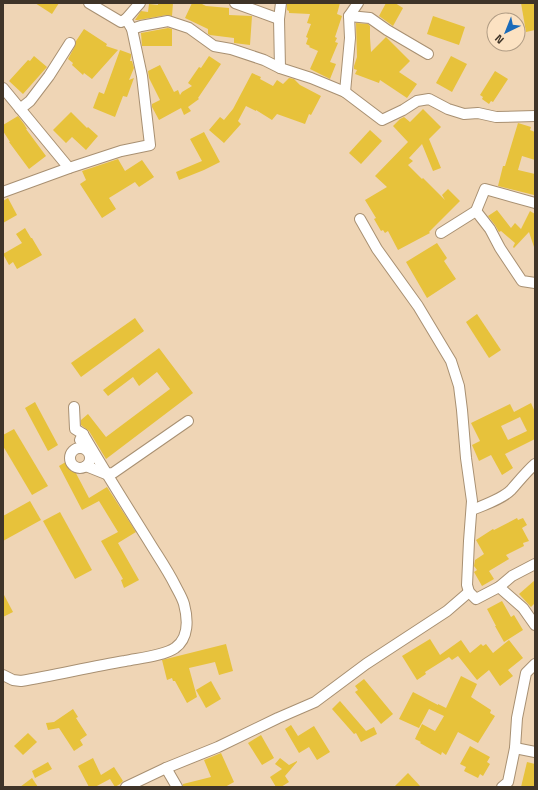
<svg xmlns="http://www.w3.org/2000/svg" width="538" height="790" font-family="'Titillium Web',sans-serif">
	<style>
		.building { fill: #e7c23b; fill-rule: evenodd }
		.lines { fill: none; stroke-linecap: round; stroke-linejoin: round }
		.minor-casing { stroke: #a89072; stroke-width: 12 }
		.minor { stroke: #fff; stroke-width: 10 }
	</style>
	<rect width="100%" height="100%" fill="#efd5b5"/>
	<g class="building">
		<path d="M35 3H59L52 14Z"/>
		<path d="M158 3H173L172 16 167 15 138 20H135L141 11 148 12 149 4 158 5Z"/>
		<path d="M192 3H200L206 6 229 8V15L252 16 250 45 234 43V38L210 35 208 34V29L185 18Z"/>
		<path d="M287 3H340L337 14 342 16 335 37 337 38 335 42 338 43 330 62 336 64 330 79 310 69 318 51 309 47 310 46 306 44 308 38 306 37 311 24 307 23 310 14 289 13V11L287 10Z"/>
		<path d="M386 3H395L403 8 393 26 379 16Z"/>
		<path d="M521 3H535V30L526 32Z"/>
		<path d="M433 16 465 27 459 45 427 34Z"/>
		<path d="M356 23 368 24 370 26V38L371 52 386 37 410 61 399 72 417 84 407 98 380 80 379 83 355 74 357 70 354 69V66L357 57Z"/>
		<path d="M168 28 172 29V46H142L141 33Z"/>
		<path d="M84 29 107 44 106 46 118 50 92 79 84 73 83 75 72 65 73 63 68 59 75 46 76 41Z"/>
		<path d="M120 50 131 54V57L130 61H132L134 68 129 80 134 78 127 97 123 96 115 117 93 108 99 92 104 94Z"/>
		<path d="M34 56 47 67 23 94 9 81 28 60 30 61Z"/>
		<path d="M209 56 221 64 198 98 199 99 188 107 191 111 184 115 181 108 159 120 152 107V104L160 100 149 78 148 71 160 65 174 92 178 90 180 95 182 92 192 86 188 83 199 67 201 68Z"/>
		<path d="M451 56 467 64 452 92 436 83Z"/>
		<path d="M495 71 508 79 493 102 491 101 489 104 482 99 483 97 480 95Z"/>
		<path d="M252 73 261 77 260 79 273 86 277 80 283 84 289 78 294 79 300 85 321 96 311 115 309 114 305 124 277 114 272 120 256 110V111L246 106 238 121 241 124 224 143 209 130 220 117 224 120 233 109Z"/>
		<path d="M423 109 441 127 429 139 441 168 433 171 422 144 409 158 413 161 408 165 422 179 423 178 445 200 442 195 448 189 460 201 429 232 430 233 398 250 388 231 385 233 383 230 381 231 374 219 376 218 365 200 387 187 375 176 408 142 393 126 400 119 404 117 410 122Z"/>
		<path d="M71 112 87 128 88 127 98 136 86 150 72 137 66 143 53 130Z"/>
		<path d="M18 116 24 124 27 129H26L46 156 29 169 9 142H10L3 131V125Z"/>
		<path d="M518 123 531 127 530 130 535 132V160L522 156 518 170 535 174V190L534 195 498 186 503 166H505Z"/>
		<path d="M370 130 382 141 361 164 349 153Z"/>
		<path d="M204 132 220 162 204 170 179 180 176 172 202 161 190 139Z"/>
		<path d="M118 159 125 171 142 160 154 177 139 187 135 182 109 198 116 209 102 218 80 184 86 180 82 171Z"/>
		<path d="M8 198 17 215 3 223V201Z"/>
		<path d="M497 210 511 228 515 223 521 229 530 211 535 214V247H534L529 232 514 248 513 247 515 243 501 231 499 232 495 225 488 216Z"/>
		<path d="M25 228 31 238H32L42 255 17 269 13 262 9 265 3 254 22 243 16 234Z"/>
		<path d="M437 243 447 258 444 261 456 279 427 298 406 262Z"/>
		<path d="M477 314 501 350 489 358 466 322Z"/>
		<path d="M135 318 144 331 81 377 71 363Z"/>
		<path d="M159 348 193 393 106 459 89 431 81 425V420L88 414 106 437 170 389 157 372 139 386 133 377 108 396 103 390Z"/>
		<path d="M35 402 58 445 48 451 25 408Z"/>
		<path d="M531 403 535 412V439L505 454 513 468 502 475 491 455 479 461 472 445 480 441 471 423 510 404 514 412ZM520 417 527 431 508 440 501 426Z"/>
		<path d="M14 429 48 486 32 495 3 446V435Z"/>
		<path d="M69 460 89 498 107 487 136 532 118 543 139 580 124 588 121 580 123 579 101 541 118 532 99 501 82 510 59 466Z"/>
		<path d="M30 501 41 520 3 541V516Z"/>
		<path d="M60 512 92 570 75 579 43 521Z"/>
		<path d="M517 518 518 520 523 518 527 525 522 528 529 541 523 543 524 546 506 555 509 559 489 571 494 579 482 586 474 572 477 570 474 566 475 560 484 554 476 540 493 529 494 530Z"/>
		<path d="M535 580V603L531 607 519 594Z"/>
		<path d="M3 593 13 612 3 617Z"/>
		<path d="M502 601 511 617 514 615 523 630 504 642 495 626H496L487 609Z"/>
		<path d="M430 639 440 655 461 640 470 653 481 644 483 646 486 644 493 653 509 640 523 658 508 670 513 676 500 686 489 670 477 680 458 656 452 660 449 657 425 672 426 674 417 680 402 656Z"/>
		<path d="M226 644 233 671 219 675 215 662 189 668 197 697 187 703 175 681H173L172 678 167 680 162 660Z"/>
		<path d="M461 676 477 684 471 697 491 710 490 713 495 716 478 743 458 732 446 755 442 752 441 755 420 743 421 742 415 739 422 724 435 731 444 716 429 709 419 728 399 719 413 692 438 705V704L446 708Z"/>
		<path d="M364 679 393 714 381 724 355 692 358 690 355 686Z"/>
		<path d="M211 681 221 699 206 708 196 690Z"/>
		<path d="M340 701 366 731 374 727 377 734 361 742 356 733 354 734 332 709Z"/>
		<path d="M73 709 78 717 76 718 87 735 80 740 83 745 74 751 59 728 48 730 46 723 54 722Z"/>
		<path d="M291 725 298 736 314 726 330 752 317 760 309 747 299 753 285 729Z"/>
		<path d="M28 733 37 742 23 755 14 746Z"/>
		<path d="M261 735 274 758 262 765 248 743Z"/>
		<path d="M470 746 490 757 487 762 490 764 483 776 480 774 478 778 464 771 466 767 460 764Z"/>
		<path d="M221 753 234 782 225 787H183V784L211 777 204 760Z"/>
		<path d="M93 758 101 775 114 767 123 781 120 784 115 787 110 779 95 787H89L78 766Z"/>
		<path d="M280 758 289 765 297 761V762L285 776 289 782 281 787H276L270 777 282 769 275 764Z"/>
		<path d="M48 762 52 769 35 778 32 771Z"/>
		<path d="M527 762 535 764V787H521Z"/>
		<path d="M408 773 421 787H394Z"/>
		<path d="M32 778 38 787H20Z"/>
	</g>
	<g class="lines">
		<g class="minor-casing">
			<g id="minor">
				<path d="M235 3 279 19 281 3"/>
				<path d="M349 16 370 18 387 30 428 54"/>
				<path d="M126 19 140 3"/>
				<path d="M279 19 280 68"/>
				<path d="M132 29 141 26 168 21 189 28 214 46 231 49 264 60 280 68 311 78 345 92 382 120 403 110 417 101 429 99 448 109 464 114 478 113 496 117 535 116"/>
				<path d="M3 88 69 168"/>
				<path d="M345 92 350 38 349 16 358 3"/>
				<path d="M20 109 30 101 49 76 70 43"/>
				<path d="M3 192 69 168 121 151 150 145 142 76 132 29 126 19 121 22 89 3"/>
				<path d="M476 211 490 229 500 248 522 281 535 283"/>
				<path d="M360 219 377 249 418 306 451 361 459 386 462 410 466 458 472 501 469 541 467 585 469 592 476 599 499 587 512 576 535 564"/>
				<path d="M441 233 476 211 485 189 535 203"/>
				<path d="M74 407 75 429 83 434 80 440"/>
				<circle cx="80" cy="458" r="10"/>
				<path d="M86 466 106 474 113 473 188 421"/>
				<path d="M472 510C484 505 502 499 511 490 519 481 526 472 535 464"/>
				<path d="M499 587 523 608 535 625"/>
				<path d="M3 675 13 680 21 681C56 675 90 667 125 661 140 658 163 656 175 648 189 638 188 619 184 604 182 597 178 591 175 585 167 569 157 555 148 540 126 505 104 470 83 434"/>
				<path d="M515 748 535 752"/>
				<path d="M166 768 177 787"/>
				<path d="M126 787 166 768 218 747 278 718 315 702 366 664 447 611 469 592"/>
				<path d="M502 787 508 782 515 748 517 718 526 673 535 664"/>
			</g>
		</g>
		<use href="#minor" class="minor"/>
	</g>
	<rect width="538" height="790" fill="none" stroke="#3f3428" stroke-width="8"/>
	<g transform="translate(506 32) rotate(223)"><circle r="19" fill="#fce2c2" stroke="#b09c84"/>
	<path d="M0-3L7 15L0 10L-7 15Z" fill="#1b6bb9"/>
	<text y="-6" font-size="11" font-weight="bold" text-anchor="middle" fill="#3f3428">N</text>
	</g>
</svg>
